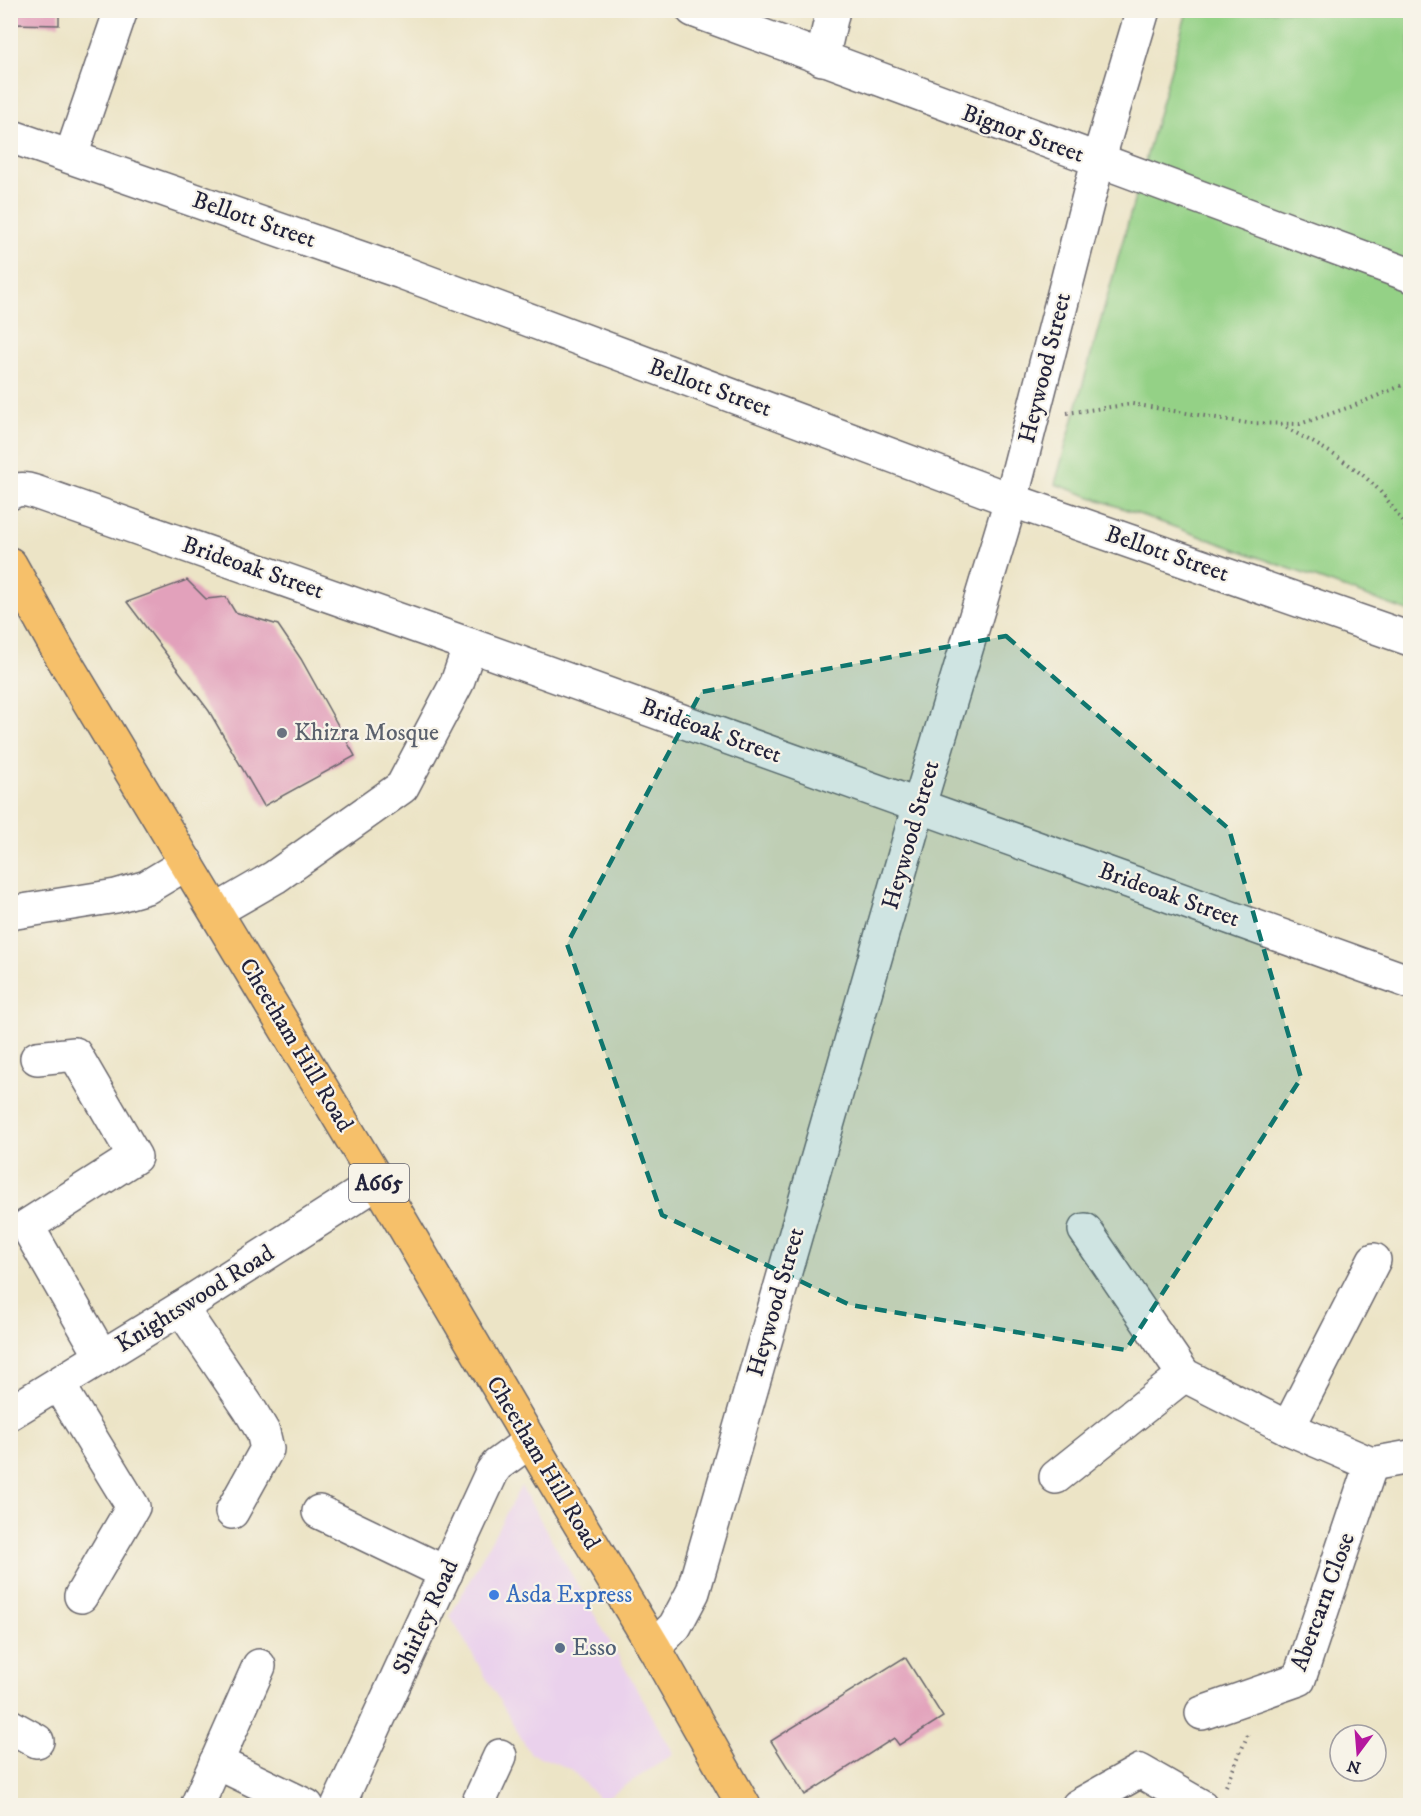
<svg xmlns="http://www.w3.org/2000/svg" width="1421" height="1816" font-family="'IM FELL DW Pica',serif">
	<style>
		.built { fill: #ead1ec }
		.green { fill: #94d186; stroke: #5b7a60; stroke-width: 1.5 }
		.building { fill: #e2a1bb }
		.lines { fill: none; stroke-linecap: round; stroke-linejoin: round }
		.minor-casing { stroke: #69666c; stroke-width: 36 }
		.highway-casing { stroke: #69666c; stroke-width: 36 }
		.path { stroke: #69666c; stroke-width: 4; stroke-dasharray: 1.5 4.5; stroke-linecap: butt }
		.minor { stroke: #fff; stroke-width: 33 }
		.highway { stroke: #f6c06b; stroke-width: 33 }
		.marked { fill: #0f766e; fill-opacity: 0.2; stroke: #0f766e; stroke-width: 4.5; stroke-dasharray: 12 8; stroke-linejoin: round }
		.worship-dot { fill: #6b7280; stroke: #f7f3e8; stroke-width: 2 }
		.shop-dot { fill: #3f7fe0; stroke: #f7f3e8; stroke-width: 2 }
		.service-dot { fill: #5c6f8a; stroke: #f7f3e8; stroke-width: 2 }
		.labels { text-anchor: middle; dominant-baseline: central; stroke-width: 4.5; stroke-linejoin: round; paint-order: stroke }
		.shield { fill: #f7f3e8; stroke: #62616f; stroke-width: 1.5 }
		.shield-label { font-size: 22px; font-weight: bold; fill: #22223b }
		.street-label { font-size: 24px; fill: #22223b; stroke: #f7f3e8 }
		.worship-label { font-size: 24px; fill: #5b616d; stroke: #f7f3e8; text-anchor: start }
		.shop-label { font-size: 24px; fill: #366cbe; stroke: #f7f3e8; text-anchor: start }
		.service-label { font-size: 24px; fill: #4e5e75; stroke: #f7f3e8; text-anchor: start }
	</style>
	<rect width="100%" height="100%" fill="#f7f3e8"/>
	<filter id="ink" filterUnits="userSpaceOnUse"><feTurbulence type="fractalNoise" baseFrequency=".0167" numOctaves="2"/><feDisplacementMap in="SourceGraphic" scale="12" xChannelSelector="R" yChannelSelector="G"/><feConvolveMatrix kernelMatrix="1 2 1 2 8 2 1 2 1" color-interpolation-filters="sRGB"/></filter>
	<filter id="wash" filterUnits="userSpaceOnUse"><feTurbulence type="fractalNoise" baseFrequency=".008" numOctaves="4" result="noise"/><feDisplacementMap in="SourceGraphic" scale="24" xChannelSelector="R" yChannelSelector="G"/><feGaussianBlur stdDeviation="1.35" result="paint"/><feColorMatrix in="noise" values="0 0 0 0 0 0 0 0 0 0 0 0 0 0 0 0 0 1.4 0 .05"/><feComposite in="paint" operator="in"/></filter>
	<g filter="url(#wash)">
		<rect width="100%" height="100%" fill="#ece4c6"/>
		<path class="built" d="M521 1486 674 1754 601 1801 571 1769 530 1753 450 1616Z"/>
		<path class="green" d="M1187 11H1410V612L1055 484Z"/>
		<g id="blocks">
			<g class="building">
				<path d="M10 10H59V25L13 24V48H10Z"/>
				<path d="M187 580 206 599 226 597 235 612 278 625 301 659 355 756 264 806 209 711 127 602Z"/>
				<path d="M905 1657 943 1717 899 1745 894 1738 805 1795 771 1741Z"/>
			</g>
		</g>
	</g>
	<g filter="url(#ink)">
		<use href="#blocks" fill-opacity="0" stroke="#69666c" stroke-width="1.5"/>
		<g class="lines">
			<g class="minor-casing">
				<g id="minor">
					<path d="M693 10 1410 275"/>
					<path d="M822 59 833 10"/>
					<path d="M10 136 401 272 1011 500 1410 639"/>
					<path d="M71 156 121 10"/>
					<path d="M10 493C19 488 26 489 35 492L470 645 1410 982"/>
					<path d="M216 911 275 877 402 787 457 683 470 645"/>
					<path d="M10 913 116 896 147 887 187 863"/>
					<path d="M37 1058 75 1054 135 1157 27 1226 102 1357"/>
					<path d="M1085 1230 1184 1375 1288 1428 1371 1464 1410 1457"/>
					<path d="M181 1308 250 1410 263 1432 267 1449 232 1512"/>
					<path d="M58 1384 133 1507 81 1596"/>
					<path d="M10 1413 181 1308 378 1182"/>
					<path d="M1288 1428 1374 1260"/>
					<path d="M1056 1477 1184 1375"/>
					<path d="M319 1512 446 1573"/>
					<path d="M654 1647 675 1626 693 1592 919 805 1011 500 1098 161 1143 10"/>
					<path d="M1202 1713 1299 1679 1371 1464"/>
					<path d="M10 1726 37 1741"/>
					<path d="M216 1762 307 1806"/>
					<path d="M197 1806 259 1666"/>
					<path d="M338 1806 492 1472 497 1465 530 1441"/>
					<path d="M477 1806 500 1756"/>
					<path d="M1078 1806 1140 1771 1201 1806"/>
				</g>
			</g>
			<g class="highway-casing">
				<path id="highway" d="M10 564 58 650 378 1182 530 1441 654 1647 744 1806"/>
			</g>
			<g class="path">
				<path d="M1067 413 1132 404 1247 423 1300 424 1353 406 1410 382"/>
				<path d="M1281 425C1314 443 1348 460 1375 486 1389 500 1400 518 1410 535"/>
				<path d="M1226 1786 1249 1732"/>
			</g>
			<use href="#minor" class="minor"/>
			<use href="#highway" class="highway"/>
		</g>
	</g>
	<path class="marked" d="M1006 636 1229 829 1301 1078 1126 1350 850 1305 662 1215 567 944 701 692Z"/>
	<circle class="worship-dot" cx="282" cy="733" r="6"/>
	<circle class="shop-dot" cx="494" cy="1595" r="6"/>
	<circle class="service-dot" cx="560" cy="1648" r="6"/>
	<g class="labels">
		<rect class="shield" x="349" y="1164" width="60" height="38" rx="4.5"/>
		<g class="shield-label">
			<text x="379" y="1183">A665</text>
		</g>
		<g class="street-label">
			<text transform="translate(1023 134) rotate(20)">Bignor Street</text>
			<text transform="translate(254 220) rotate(19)">Bellott Street</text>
			<text transform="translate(1045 368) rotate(-76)">Heywood Street</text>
			<text transform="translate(710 388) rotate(20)">Bellott Street</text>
			<text transform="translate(1167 554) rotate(19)">Bellott Street</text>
			<text transform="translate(253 568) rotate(19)">Brideoak Street</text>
			<text transform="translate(711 731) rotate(20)">Brideoak Street</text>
			<text transform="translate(911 835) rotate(-74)">Heywood Street</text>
			<text transform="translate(1169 895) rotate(20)">Brideoak Street</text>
			<text transform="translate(296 1045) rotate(59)">Cheetham Hill Road</text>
			<text transform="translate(195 1299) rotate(-32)">Knightswood Road</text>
			<text transform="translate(776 1302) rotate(-74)">Heywood Street</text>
			<text transform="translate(543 1463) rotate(59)">Cheetham Hill Road</text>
			<text transform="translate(1323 1602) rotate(-70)">Abercarn Close</text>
			<text transform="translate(426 1617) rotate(-65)">Shirley Road</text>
		</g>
		<g class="worship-label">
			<text x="294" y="733">Khizra Mosque</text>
		</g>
		<g class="shop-label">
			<text x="506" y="1595">Asda Express</text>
		</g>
		<g class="service-label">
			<text x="572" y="1648">Esso</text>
		</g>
	</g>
	<rect width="1421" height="1816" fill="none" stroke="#f7f3e8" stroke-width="36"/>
	<g transform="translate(1358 1753) rotate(196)"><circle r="28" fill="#f7f3e8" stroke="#a29fa3" stroke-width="1.5"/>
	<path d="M0-4.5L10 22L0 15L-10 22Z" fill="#b5179e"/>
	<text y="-9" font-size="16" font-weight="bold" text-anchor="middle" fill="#22223b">N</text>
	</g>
</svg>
